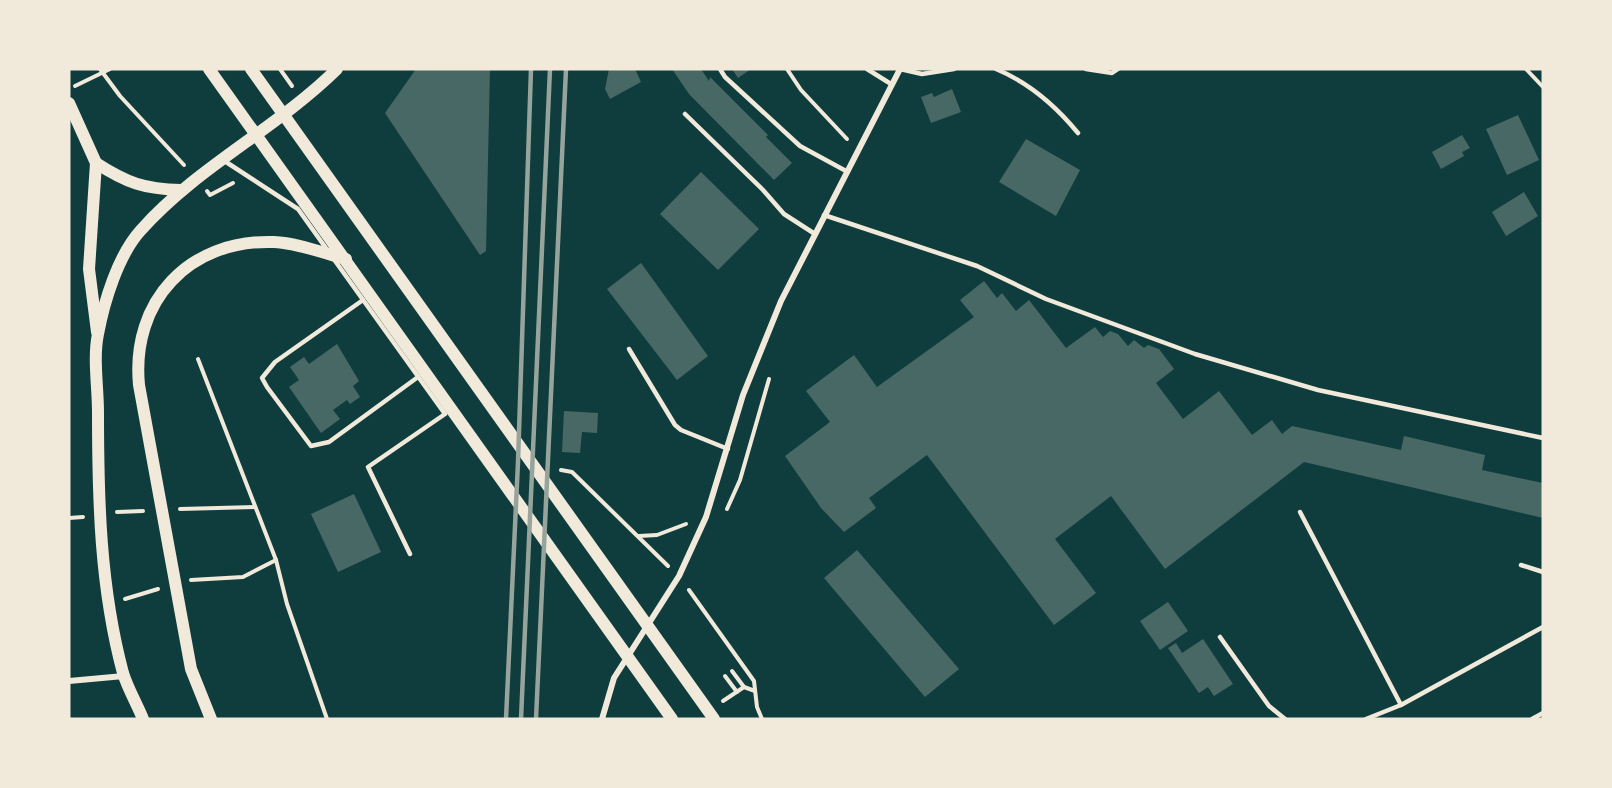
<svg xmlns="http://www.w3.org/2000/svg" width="1612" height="788" font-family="'DejaVu Sans',sans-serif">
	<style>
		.building { fill: #486865 }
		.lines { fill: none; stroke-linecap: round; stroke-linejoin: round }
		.path { stroke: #f1e9da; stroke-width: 4 }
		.service { stroke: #f1e9da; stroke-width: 4.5 }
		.minor { stroke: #f1e9da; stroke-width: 6 }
		.secondary { stroke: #f1e9da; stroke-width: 12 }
		.rail { stroke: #97a49c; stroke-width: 4.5 }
	</style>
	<rect width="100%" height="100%" fill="#0f3d3e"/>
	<g class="building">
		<path d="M416 69H490L486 251 480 255 385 113Z"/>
		<path d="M609 69H635L641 82 610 99 605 89Z"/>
		<path d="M672 69H701L709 81 710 77 768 135 766 137 792 163 774 180 689 94Z"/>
		<path d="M732 69H751L738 78Z"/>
		<path d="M952 89 961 112 931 123 921 97 932 93 934 97Z"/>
		<path d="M1518 115 1539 160 1507 175 1486 129Z"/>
		<path d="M1462 135 1470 148 1462 152 1464 156 1441 169 1432 152Z"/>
		<path d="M1026 139 1080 170 1056 216 999 182Z"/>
		<path d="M701 172 759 229 718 270 660 214Z"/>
		<path d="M1524 192 1538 216 1506 236 1492 212Z"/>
		<path d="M641 263 708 356 677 380 607 289Z"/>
		<path d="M984 281 997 298 1002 293 1016 311 1029 300 1066 348 1095 327 1103 337 1110 331 1118 334 1128 346 1134 340 1144 348 1148 345 1159 349 1174 369 1156 383 1183 419 1219 391 1252 435 1272 420 1282 434 1292 426 1401 450 1404 436 1485 455 1482 470 1543 483V518L1304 462 1165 569 1111 496 1055 539 1096 593 1054 625 927 455 869 498 876 508 844 532 821 508 785 456 830 422 806 391 854 355 877 387 974 317 960 300Z"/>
		<path d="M337 344 359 381 353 386 360 397 350 404 347 400 333 410 340 419 321 433 289 387 299 380 290 367 304 357 309 364Z"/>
		<path d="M564 411 598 413 597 433 582 432 580 453 562 452Z"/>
		<path d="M354 494 381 552 338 572 311 514Z"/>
		<path d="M857 550 959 669 925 697 824 578Z"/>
		<path d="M1168 602 1188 631 1160 650 1140 621Z"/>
		<path d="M1203 639 1233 684 1214 696 1208 687 1199 693 1168 648 1176 643 1182 653Z"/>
	</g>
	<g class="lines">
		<g class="path">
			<path d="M100 69 120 96 184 165"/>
			<path d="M280 69 292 86"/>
			<path d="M787 69 801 90 847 139"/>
			<path d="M1526 69 1543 87"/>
			<path d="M75 86 110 69"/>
			<path d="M207 191 210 195 233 183"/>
			<path d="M198 359 276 560 287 604 327 719"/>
			<path d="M561 470 572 472 668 566"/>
			<path d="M180 509 255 507"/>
			<path d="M727 509 740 480 769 379"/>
			<path d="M117 512 143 511"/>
			<path d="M69 518 83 517"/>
			<path d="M639 536 657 535 686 524"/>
			<path d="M191 580 243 577 276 560"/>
			<path d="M689 590 754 681 757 707 762 719"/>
			<path d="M125 599 158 589"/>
			<path d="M732 671 744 687 755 691"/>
			<path d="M725 676 737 692"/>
			<path d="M723 701 744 687"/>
		</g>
		<g class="service">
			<path d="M720 69 725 77 800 146 846 171"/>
			<path d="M867 69 891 84"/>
			<path d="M900 69 922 74 954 69"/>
			<path d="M996 69C1030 83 1055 105 1078 133"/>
			<path d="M1086 69 1112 73 1118 69"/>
			<path d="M685 114 763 190 784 214 815 234"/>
			<path d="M223 160 298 209 328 251"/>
			<path d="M824 215 977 266 1046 299 1195 354 1318 390 1543 438"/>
			<path d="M333 258 445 414 368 467 410 554"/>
			<path d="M363 300 275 362 262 378 267 387 311 446 329 442 418 377"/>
			<path d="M629 349 675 425 681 430 728 449"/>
			<path d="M1300 512 1401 705"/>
			<path d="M1521 565 1543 572"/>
			<path d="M1220 637 1269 706 1285 719"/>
			<path d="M1366 719 1401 705 1543 627"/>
			<path d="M1532 719 1543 713"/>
		</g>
		<g class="minor">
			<path d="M69 681 124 676"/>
			<path d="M602 719 614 678 679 576 706 517 743 395 781 301 900 69"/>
		</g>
		<g class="secondary">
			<path d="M209 69 672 719"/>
			<path d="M251 69 714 719"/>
			<path d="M69 103 96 163 89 269 97 332"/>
			<path d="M96 163C127 183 144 189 181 190"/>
			<path d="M143 719C137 704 128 689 123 673 100 587 98 500 98 412 98 387 93 358 98 334 104 302 118 255 141 230 197 167 276 129 337 69"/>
			<path d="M211 719 191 669 139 385C131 301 189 239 274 242 298 243 323 253 346 259"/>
		</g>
		<g class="rail">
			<path d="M506 719 518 462 531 69"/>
			<path d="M521 719 550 69"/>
			<path d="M536 719 566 69"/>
		</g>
	</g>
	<rect width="1612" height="788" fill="none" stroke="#f1e9da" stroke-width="141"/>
</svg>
